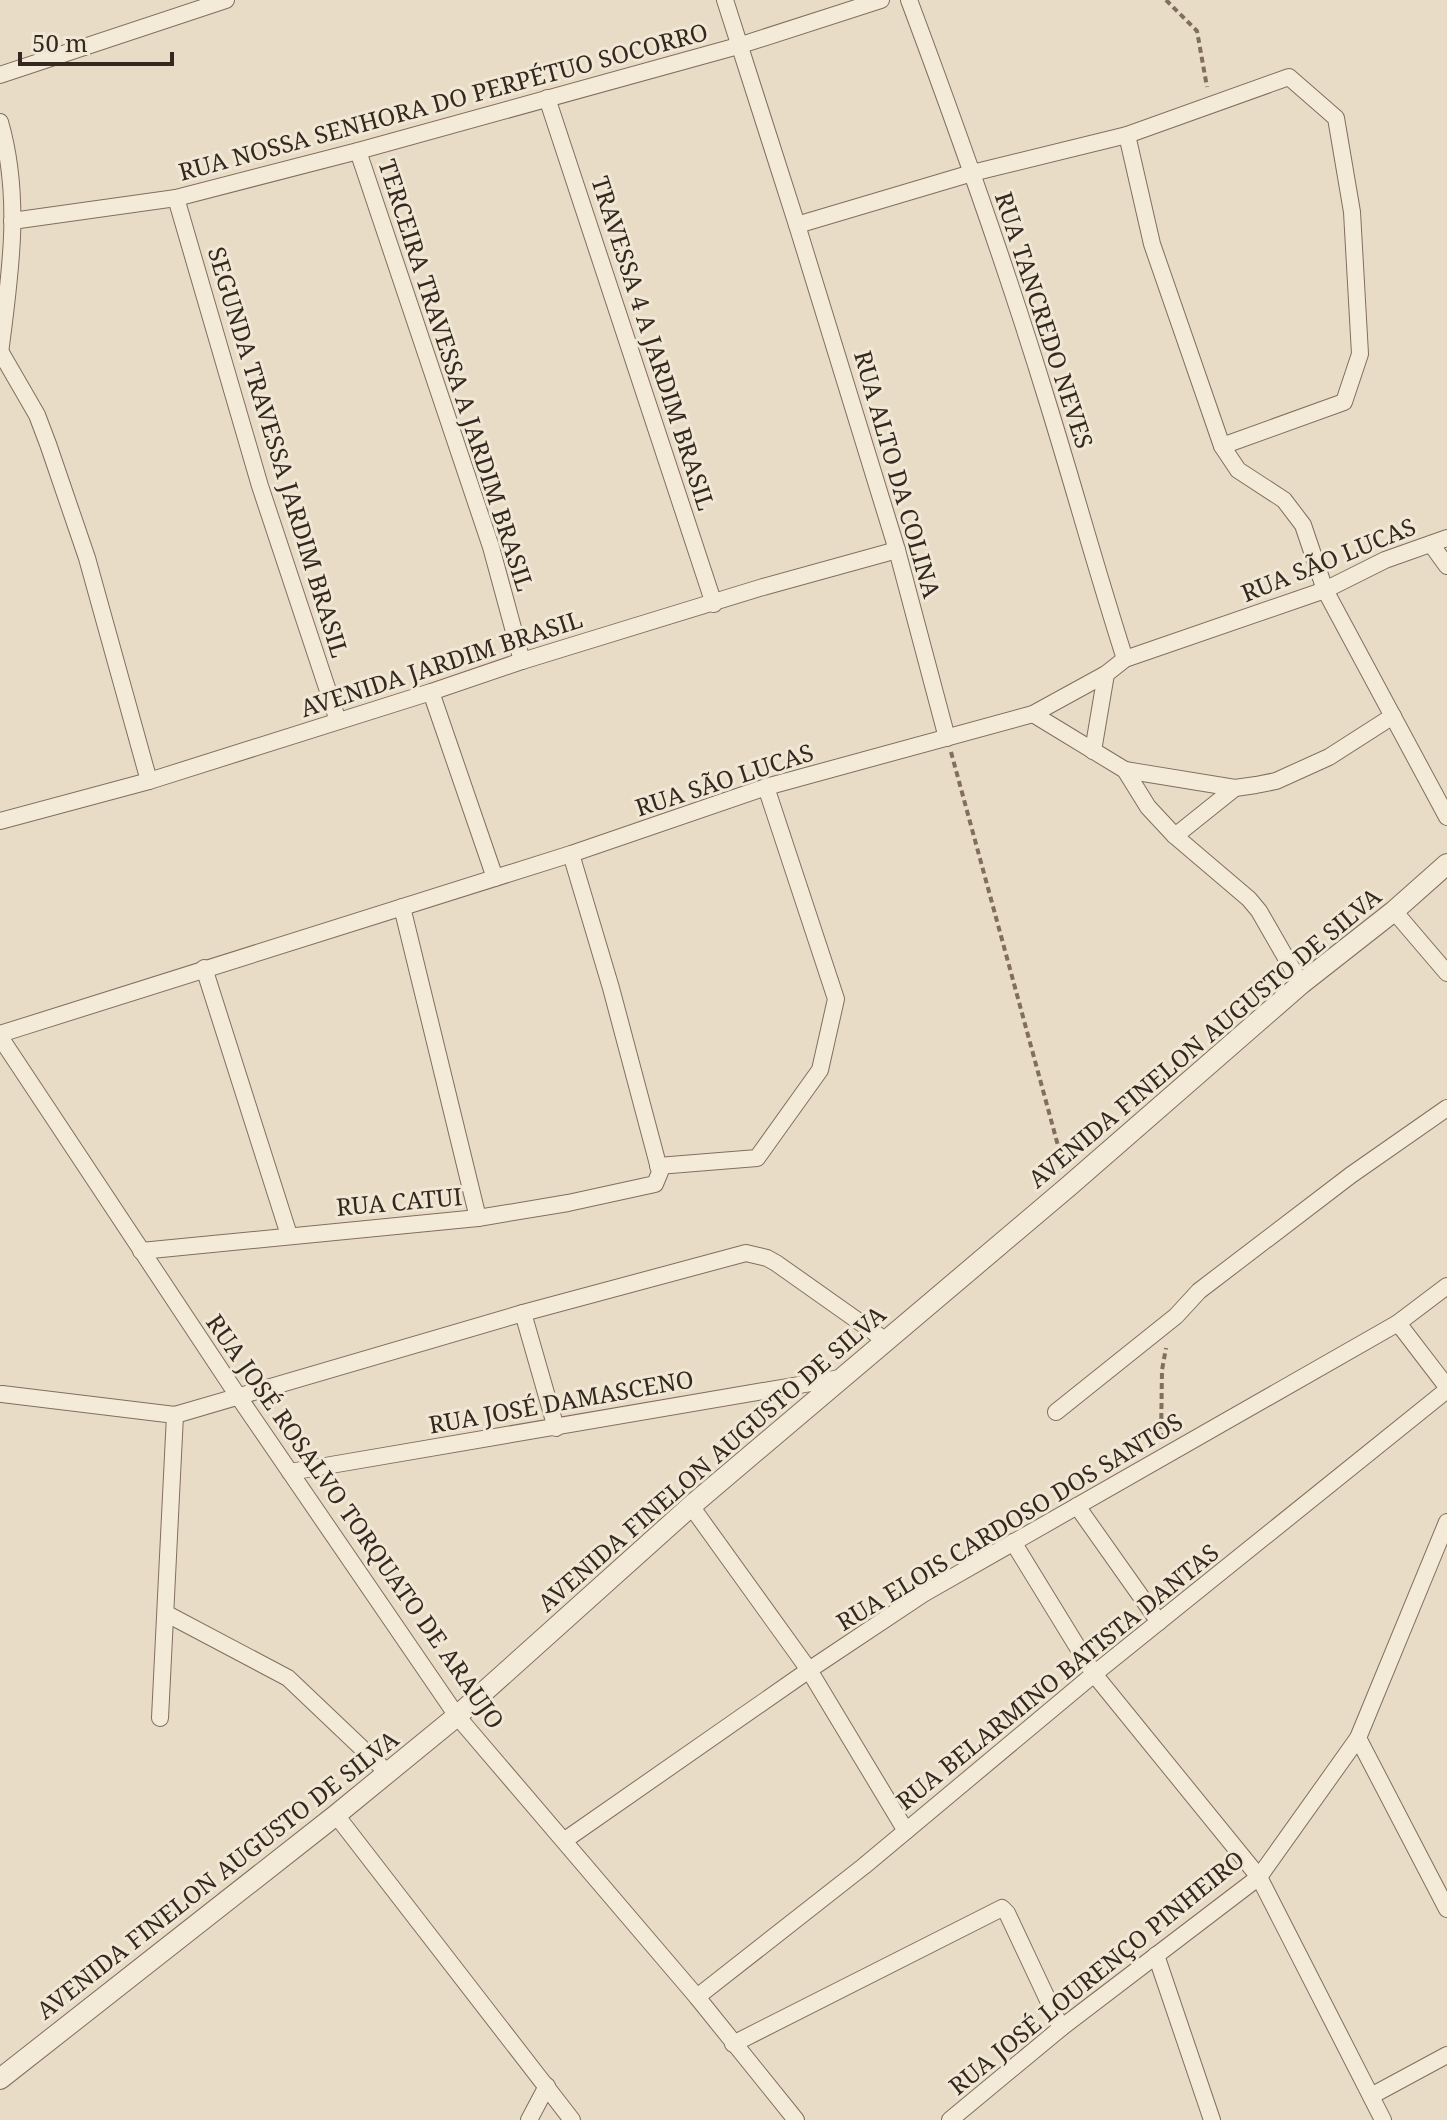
<svg xmlns="http://www.w3.org/2000/svg" width="1447" height="2120" font-family="'Noto Serif',serif">
	<style>
		.lines { fill: none; stroke-linecap: round; stroke-linejoin: round }
		.minor-casing { stroke: #826e5e; stroke-width: 18 }
		.tertiary-casing { stroke: #826e5e; stroke-width: 22 }
		.path { stroke: #826e5e; stroke-width: 4; stroke-dasharray: 6 4; stroke-linecap: butt }
		.minor { stroke: #f4ead8; stroke-width: 16 }
		.tertiary { stroke: #f4ead8; stroke-width: 20 }
		.labels { text-anchor: middle; dominant-baseline: central; stroke-width: 6; stroke-linejoin: round; paint-order: stroke }
		.street-label { font-size: 24px; fill: #342820; stroke: #f1e7d5 }
	</style>
	<rect width="100%" height="100%" fill="#e9dcc6"/>
	<g class="lines">
		<g class="minor-casing">
			<g id="minor">
				<path d="M725 0 797 225 897 550 947 738"/>
				<path d="M909 0C958 131 1005 263 1046 397 1073 484 1097 572 1125 659"/>
				<path d="M0 75 226 0"/>
				<path d="M547 98 714 604"/>
				<path d="M0 122C22 198 10 276 0 353"/>
				<path d="M1127 135 1152 244 1222 446 1238 470 1284 500 1303 525 1325 590 1447 817"/>
				<path d="M358 151 491 547 522 661"/>
				<path d="M176 198 260 486 338 721"/>
				<path d="M12 221 176 198 358 151 738 46 881 0"/>
				<path d="M797 225 972 173 1127 135 1289 77 1336 118 1352 212 1360 354 1344 402 1222 446"/>
				<path d="M0 351 37 415 48 444 87 558 149 781"/>
				<path d="M1431 544 1447 566"/>
				<path d="M431 692 495 878"/>
				<path d="M1033 714 1125 770 1148 807 1175 836 1249 899 1259 911 1301 984"/>
				<path d="M1093 751 1106 674"/>
				<path d="M1125 770 1235 788 1256 785 1276 781 1329 757 1393 716"/>
				<path d="M0 821 149 781 431 692 522 661 763 587 897 550"/>
				<path d="M1175 836 1235 788"/>
				<path d="M402 907 478 1218"/>
				<path d="M1394 911 1447 973"/>
				<path d="M204 968 289 1235"/>
				<path d="M0 1034 571 854 766 787 1033 714 1106 674 1125 659 1325 590 1385 560 1447 538"/>
				<path d="M0 1037 238 1396 457 1716 697 1997 796 2120"/>
				<path d="M658 1166 757 1158 820 1070 836 999 766 787"/>
				<path d="M141 1251 478 1218 568 1203 655 1184 660 1172 611 988 571 854"/>
				<path d="M523 1313 556 1428"/>
				<path d="M1398 1323 1447 1387"/>
				<path d="M2 1394 175 1415 523 1313 746 1253 767 1258 776 1263 885 1340"/>
				<path d="M1056 1412 1176 1316 1199 1291 1351 1175 1447 1108"/>
				<path d="M290 1472 840 1378"/>
				<path d="M691 1506 809 1670 906 1831"/>
				<path d="M1077 1506 1159 1622"/>
				<path d="M1013 1542 1094 1674 1259 1877 1383 2120"/>
				<path d="M167 1614 288 1678 388 1773"/>
				<path d="M160 1718 175 1415"/>
				<path d="M1358 1738 1447 1909"/>
				<path d="M336 1815 572 2120"/>
				<path d="M565 1840 809 1670 923 1594 1398 1323 1447 1286"/>
				<path d="M1156 1955 1212 2120"/>
				<path d="M697 1997 864 1866 1094 1674 1447 1390"/>
				<path d="M733 2044 1002 1908 1007 1913 1061 2028"/>
				<path d="M1371 2096 1447 2055"/>
				<path d="M529 2120 547 2086"/>
				<path d="M950 2120 1061 2028 1259 1877 1358 1738 1447 1522"/>
			</g>
		</g>
		<g class="tertiary-casing">
			<path id="tertiary" d="M0 2079 336 1815 457 1716 691 1506 1069 1186 1301 984 1394 911 1447 864"/>
		</g>
		<g class="path">
			<path d="M1166 0 1197 31 1207 87"/>
			<path d="M951 752 1063 1164"/>
			<path d="M1161 1439 1162 1370 1166 1348"/>
		</g>
		<use href="#minor" class="minor"/>
		<use href="#tertiary" class="tertiary"/>
	</g>
	<g class="labels">
		<g class="street-label">
			<text transform="translate(443 101) rotate(-15)">RUA NOSSA SENHORA DO PERPÉTUO SOCORRO</text>
			<text transform="translate(1045 320) rotate(72)">RUA TANCREDO NEVES</text>
			<text transform="translate(654 343) rotate(72)">TRAVESSA 4 A JARDIM BRASIL</text>
			<text transform="translate(457 375) rotate(72)">TERCEIRA TRAVESSA A JARDIM BRASIL</text>
			<text transform="translate(279 452) rotate(73)">SEGUNDA TRAVESSA JARDIM BRASIL</text>
			<text transform="translate(898 474) rotate(74)">RUA ALTO DA COLINA</text>
			<text transform="translate(1328 559) rotate(-22)">RUA SÃO LUCAS</text>
			<text transform="translate(441 663) rotate(-18)">AVENIDA JARDIM BRASIL</text>
			<text transform="translate(724 779) rotate(-18)">RUA SÃO LUCAS</text>
			<text transform="translate(1204 1037) rotate(-40)">AVENIDA FINELON AUGUSTO DE SILVA</text>
			<text transform="translate(399 1201) rotate(-5)">RUA CATUI</text>
			<text transform="translate(561 1401) rotate(-10)">RUA JOSÉ DAMASCENO</text>
			<text transform="translate(711 1458) rotate(-41)">AVENIDA FINELON AUGUSTO DE SILVA</text>
			<text transform="translate(356 1521) rotate(55)">RUA JOSÉ ROSALVO TORQUATO DE ARAUJO</text>
			<text transform="translate(1009 1521) rotate(-31)">RUA ELOIS CARDOSO DOS SANTOS</text>
			<text transform="translate(1057 1676) rotate(-39)">RUA BELARMINO BATISTA DANTAS</text>
			<text transform="translate(217 1874) rotate(-38)">AVENIDA FINELON AUGUSTO DE SILVA</text>
			<text transform="translate(1096 1972) rotate(-39)">RUA JOSÉ LOURENÇO PINHEIRO</text>
		</g>
	</g>
	<path d="M20 52v12h152v-12" fill="none" stroke="#342820" stroke-width="4"/>
	<text x="32" y="52" font-size="24" fill="#342820" stroke="#f1e7d5" stroke-width="6" paint-order="stroke">50 m</text>
</svg>
